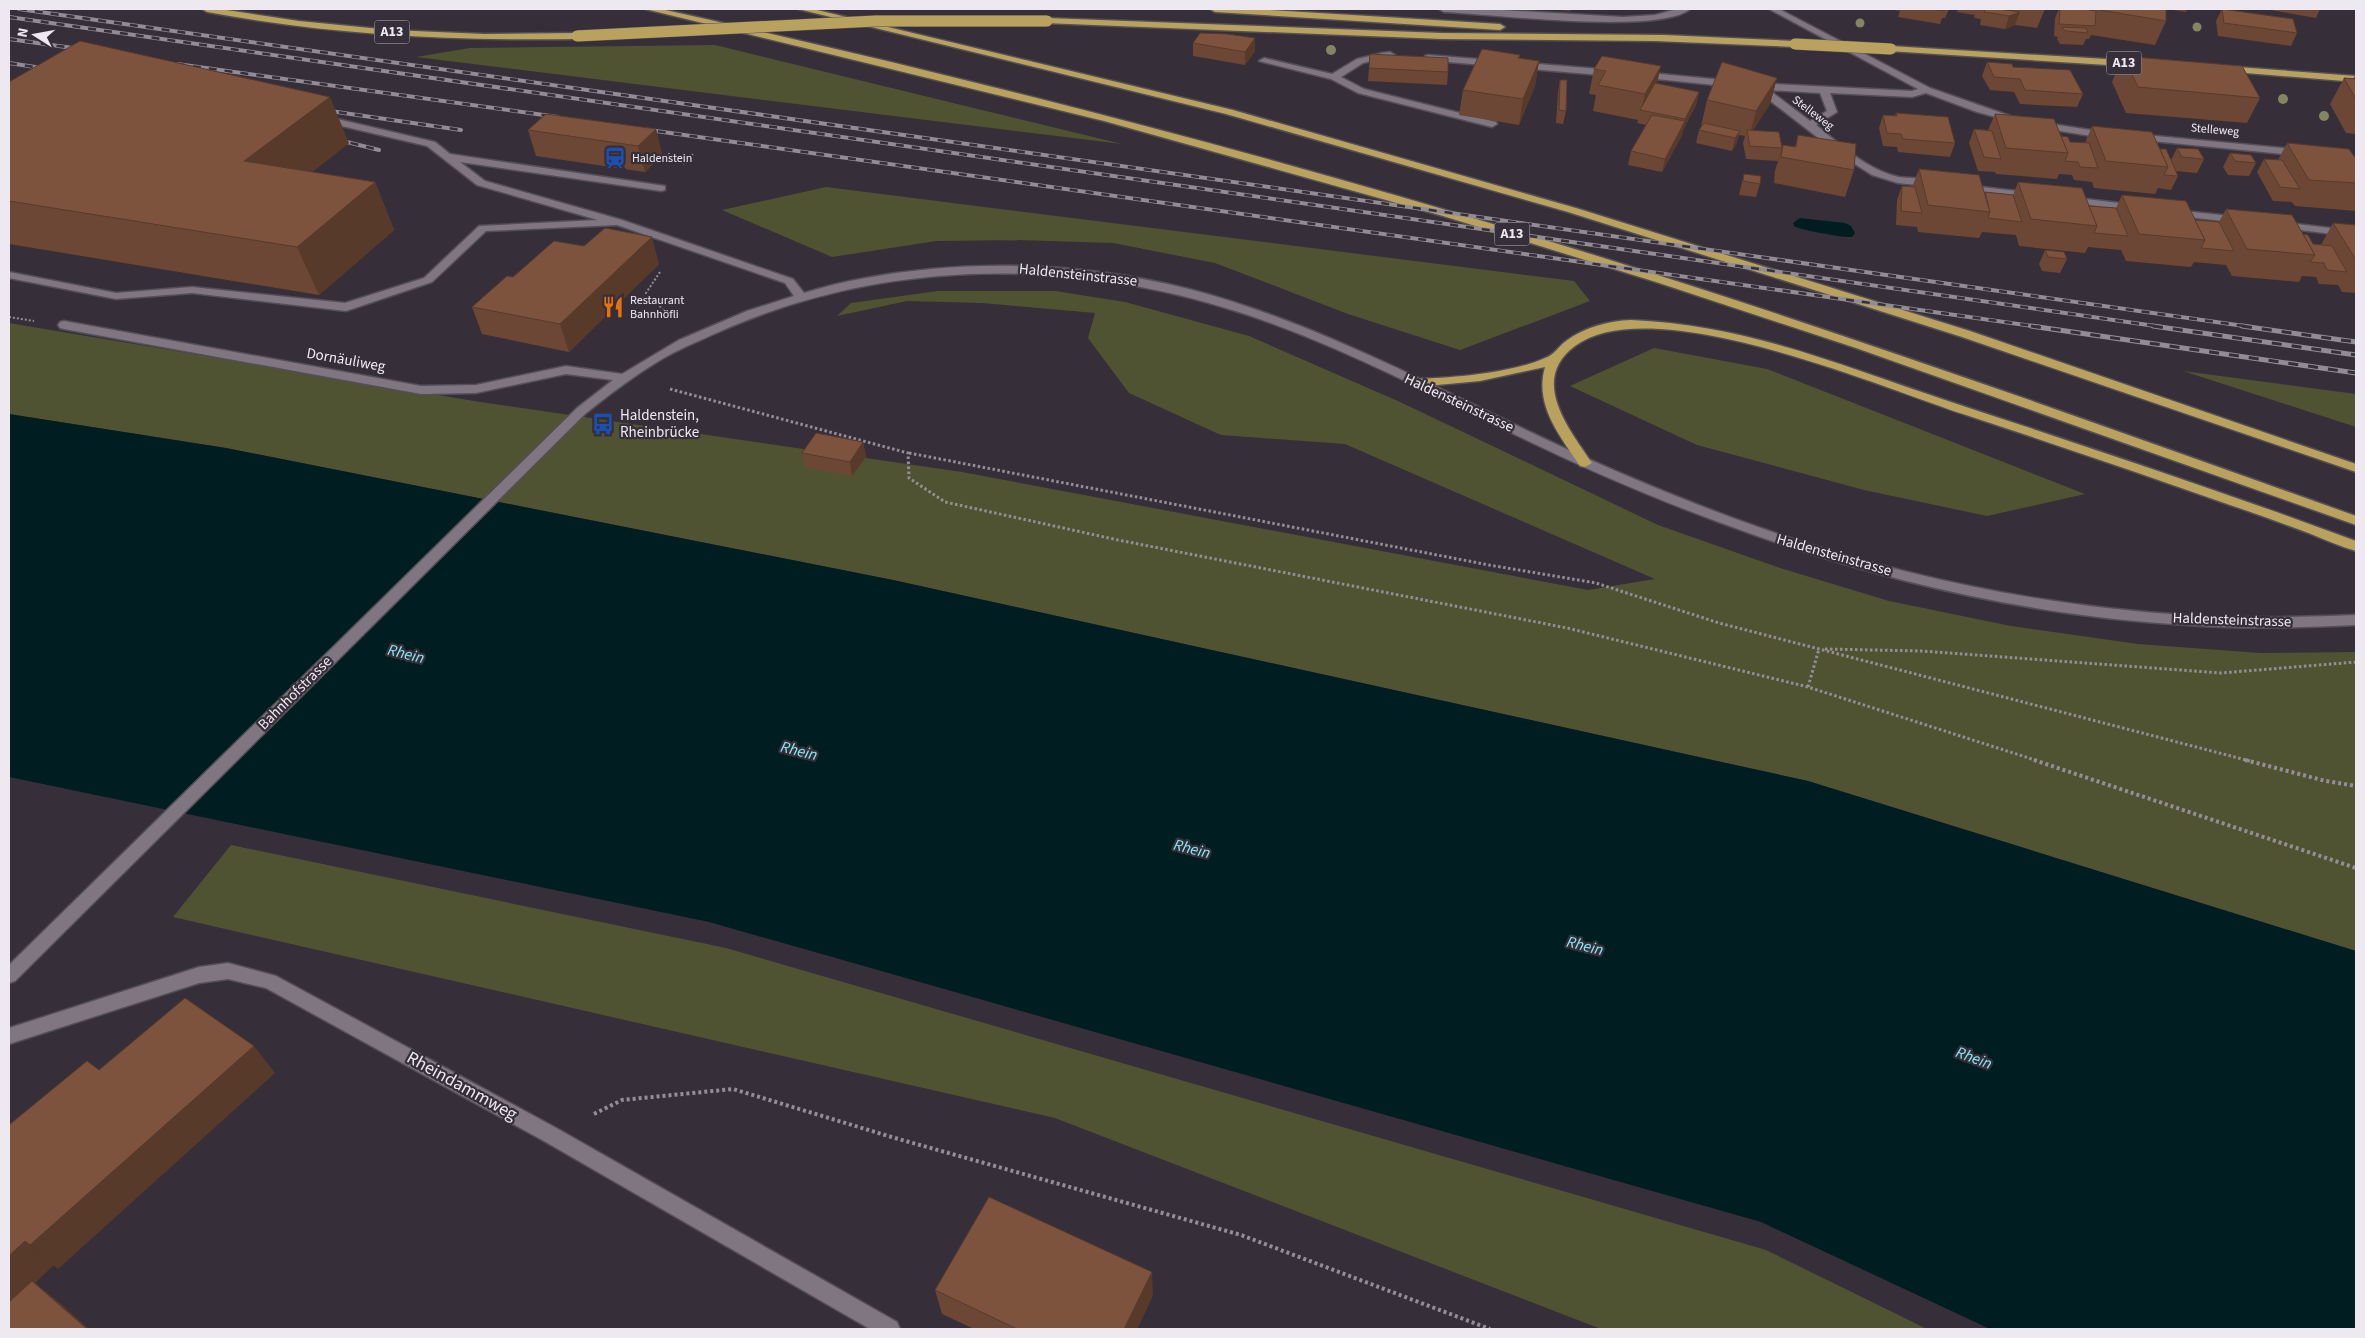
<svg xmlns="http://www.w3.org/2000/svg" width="2365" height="1338" font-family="'Source Sans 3',sans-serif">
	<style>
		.green { fill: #505332 }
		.water { fill: #001e21 }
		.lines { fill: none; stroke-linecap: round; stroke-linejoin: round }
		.minor-casing { stroke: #544e56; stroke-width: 3 }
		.highway-casing { stroke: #544e56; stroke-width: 3 }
		.path-far2 { stroke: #948e96; stroke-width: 2; stroke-dasharray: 2 2; stroke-linecap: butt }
		.path-far1 { stroke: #948e96; stroke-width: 3; stroke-dasharray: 2.5 2.5; stroke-linecap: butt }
		.path { stroke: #948e96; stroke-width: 4; stroke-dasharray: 3 3; stroke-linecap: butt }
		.minor { fill: #7f7682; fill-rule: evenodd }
		.highway { fill: #b9a25d; fill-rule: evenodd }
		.rail-far1-casing { stroke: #928c94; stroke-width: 4 }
		.rail-casing { stroke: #928c94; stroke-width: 5 }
		.rail-far1 { stroke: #362f39; stroke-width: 2.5; stroke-dasharray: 8; stroke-linecap: butt }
		.rail { stroke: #362f39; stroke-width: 3; stroke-dasharray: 10; stroke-linecap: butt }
		.highway-bridge-casing { stroke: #544e56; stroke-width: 12; stroke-linecap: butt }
		.highway-bridge { stroke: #b9a25d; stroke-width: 11 }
		.tree { fill: #848561 }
		.wall { fill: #6c4735 }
		.shaded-wall { fill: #583a2b }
		.building { fill: #7e533e; stroke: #583a2b }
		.labels { text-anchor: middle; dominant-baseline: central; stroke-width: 4.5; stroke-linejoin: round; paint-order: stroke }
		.far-street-label { font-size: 12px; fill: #eee9f0; stroke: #362f39 }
		.far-poi-label { font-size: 12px; fill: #eee9f0; stroke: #362f39; text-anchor: start }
		.shield { fill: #362f39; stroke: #b7b1b9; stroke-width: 1 }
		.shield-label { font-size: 14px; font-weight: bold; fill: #eee9f0 }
		.street-label { font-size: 15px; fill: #eee9f0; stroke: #362f39 }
		.poi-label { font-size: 15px; fill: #eee9f0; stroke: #362f39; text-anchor: start }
		.water-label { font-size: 16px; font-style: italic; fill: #86eaf6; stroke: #362f39 }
		.near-street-label { font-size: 18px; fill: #eee9f0; stroke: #362f39 }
	</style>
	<rect width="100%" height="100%" fill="#362f39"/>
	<g class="green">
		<path d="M715 45 1122 144 416 57 470 48Z"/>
		<path d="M826 187 1574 281 1590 301 1460 350 1348 314 1215 263 1113 243 1018 240 936 241 832 257 722 210Z"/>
		<path d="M938 291H1055L1125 302 1249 336 1400 402 1658 525 1780 568 1889 601 2011 626 2138 644 2260 653 2356 652V951L1808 781 893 580 226 448 9 414V323L480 402 962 472 1588 590 1655 579 1345 444 1221 435 1129 393 1088 338 1095 313 983 303 907 301 837 316 851 303Z"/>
		<path d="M1654 348 1767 369 2085 494 1987 516 1864 490 1697 445 1570 386Z"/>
		<path d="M2183 371 2356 394V427Z"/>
		<path d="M231 845 726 948 1766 1250 1927 1329H1601L1055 1118 173 917Z"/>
	</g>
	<g class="water">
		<path d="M1800 218 1845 223 1851 226 1855 233 1852 237C1845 238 1799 230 1794 226L1793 223Z"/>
		<path d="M9 414 226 448 893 580 1808 781 2356 951V1329H1990L1761 1222 709 922 9 777Z"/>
	</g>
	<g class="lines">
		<g class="minor-casing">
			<g id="minor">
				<path d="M1439 9H1485L1623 17 1655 15 1677 9H1690C1660 35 1489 14 1444 12Z"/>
				<path d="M1769 9H1779L1930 88 2019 119 2014 122 1977 112 1926 93 1912 97 1830 93 1837 112 1816 125C1841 145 1867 170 1899 177 1910 179 1932 176 1940 184L1935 187 1898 183 1872 175 1839 154 1751 86 1756 83 1912 91 1918 89ZM1769 90 1820 93 1827 111 1810 121Z"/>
				<path d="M1382 53 1390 52 1395 55 1363 63 1341 77 1364 89 1496 122 1497 124 1492 127 1358 93 1331 79 1259 61 1264 58 1332 74 1357 59Z"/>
				<path d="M1428 55 1612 70 1617 73 1612 76 1425 60V56Z"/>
				<path d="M1640 72 1734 81 1739 84 1734 87 1637 77 1635 75Z"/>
				<path d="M333 118 435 142 450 154 665 186V190L661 191 460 162 485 181 622 220 793 279 804 293C845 280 889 273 931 269 1017 261 1105 268 1189 289 1304 319 1412 375 1518 426 1596 464 1676 498 1758 527 1894 575 2041 606 2186 615 2243 619 2299 617 2356 615V625C2300 628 2244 629 2188 625 2039 617 1889 583 1749 533 1669 505 1592 472 1516 435 1429 393 1342 347 1251 316 1078 257 889 257 721 331 701 340 681 348 662 359 635 375 610 394 585 414L15 981 9 983V965L577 408 613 380 566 374 476 393 421 394 64 329 60 328 58 325 60 322 64 321 421 386 476 385 566 366 622 374 679 340 747 311 794 296 785 283 617 225 486 231 432 282 346 311 192 293 116 299 9 278V272L116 293 192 287 345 303 424 278 479 226 598 220 477 185 427 146 329 123V119Z"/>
				<path d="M2039 122 2110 133 2115 136 2110 139 2035 127V123Z"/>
				<path d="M2135 134 2304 150 2309 153 2304 156 2131 139V135Z"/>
				<path d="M1965 185 2034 193 2039 196 2034 199 1961 190V186Z"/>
				<path d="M2069 197 2136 205 2141 208 2136 211 2065 202 2064 200Z"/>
				<path d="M2174 210 2240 217 2245 220 2240 223 2170 215V211Z"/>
				<path d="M2280 222 2356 231V237L2276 227V223Z"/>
				<path d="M228 963 276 976 558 1129 897 1322 900 1329H870L544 1141 266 988 228 979 199 983 9 1044V1028L199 967Z"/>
			</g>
		</g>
		<g class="highway-casing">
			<g id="highway">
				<path d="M202 9H220L299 21 391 30 484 34 577 33 582 36 577 39C452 41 330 35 207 12Z"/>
				<path d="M645 9H661C1000 84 1336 172 1667 278 1898 352 2127 434 2356 516V525L1856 348 1656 282 1443 216 1104 121Z"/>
				<path d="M798 9H813L1233 110 1576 208 1970 331 2356 464V472L1962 337 1568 212 1226 114Z"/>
				<path d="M1210 9H1254L1500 24 1505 27 1500 30 1215 12Z"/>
				<path d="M1047 18 1442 33 1665 35 1795 41 1800 44 1795 47 1655 41 1442 39 1044 23 1042 21Z"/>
				<path d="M1891 46 2139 61 2144 64 2139 67 1888 51V47Z"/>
				<path d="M2224 66 2356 76V82L2221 71 2219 69Z"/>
				<path d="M1631 320C1747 325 1840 365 1948 401 2085 446 2221 491 2356 541V551C2341 547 2326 540 2311 534 2284 524 2257 514 2230 505 2142 474 2054 444 1966 415 1880 387 1652 289 1575 346 1529 380 1569 429 1592 463L1585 467 1580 466C1560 436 1534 405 1545 367L1480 381 1416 387 1410 383 1416 379C1453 378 1512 373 1545 358 1554 355 1558 347 1566 341 1585 327 1608 321 1631 320Z"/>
			</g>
		</g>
		<g class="path-far2">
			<path d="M668 154 689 156"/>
			<path d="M683 164 693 154"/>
			<path d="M660 272 646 293 666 312"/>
			<path d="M9 317 34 321"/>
		</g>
		<g class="path-far1">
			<path d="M670 389 908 453 909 478 945 502 1118 540 1567 628 1808 687 2038 761"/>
			<path d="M909 453 1489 565 1596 583 1719 623 2250 761"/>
			<path d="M1825 649 1922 651 2221 673 2356 662"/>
			<path d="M1808 687 1819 649"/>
		</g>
		<g class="path">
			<path d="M2034 760 2356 868"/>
			<path d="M2245 760 2326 781 2356 786"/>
			<path d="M594 1114 622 1100 733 1089 895 1138 1241 1235 1490 1329"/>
		</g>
		<use href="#minor" class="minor"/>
		<use href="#highway" class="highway"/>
		<g class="rail-far1-casing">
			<g id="rail-far1">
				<path d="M19 9 2251 327"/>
				<path d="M9 17 2162 327"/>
				<path d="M9 39 80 49"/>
				<path d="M9 63 48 69"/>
				<path d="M177 64 558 117"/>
				<path d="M323 110 461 130"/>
				<path d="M642 129 2040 327"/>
				<path d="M335 139 379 150"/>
			</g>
		</g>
		<g class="rail-casing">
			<g id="rail">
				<path d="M2031 326 2356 373"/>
				<path d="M2153 326 2356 355"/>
				<path d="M2242 326 2356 342"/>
			</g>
		</g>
		<use href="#rail-far1" class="rail-far1"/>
		<use href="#rail" class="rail"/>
		<g class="highway-bridge-casing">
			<g id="highway-bridge">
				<path d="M577 36 876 21H1047"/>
				<path d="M1795 44 1891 49"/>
			</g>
		</g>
		<use href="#highway-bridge" class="highway-bridge"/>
	</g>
	<g class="tree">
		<circle cx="1860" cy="23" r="4.5"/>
		<circle cx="2197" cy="27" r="4.5"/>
		<circle cx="1331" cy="50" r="5"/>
		<circle cx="2283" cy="99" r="5"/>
		<circle cx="2324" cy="116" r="5"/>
	</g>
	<g class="wall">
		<path d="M1558 9H1571L1570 11 1558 10Z"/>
		<path d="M1896 9H1949L1945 18H1942L1940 24 1898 17 1900 11 1895 10Z"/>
		<path d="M1958 9H2045L2037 28 2015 25 2005 29 1980 25 1981 19 1974 18 1975 14 1974 15 1957 12Z"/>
		<path d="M2059 9H2083L2093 11 2094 9H2187L2186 12 2166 9V21L2155 45 2091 35 2089 39H2086L2083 45 2060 44 2057 39 2058 37 2054 36 2055 18Z"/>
		<path d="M2222 9 2297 33 2291 46 2218 36 2216 21Z"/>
		<path d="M2265 9H2320L2316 18Z"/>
		<path d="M1255 38V51L1245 65 1193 56V43Z"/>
		<path d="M1370 54 1448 72 1447 85 1368 81Z"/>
		<path d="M1520 55 1519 58 1539 61 1535 86 1519 125 1459 115 1463 90Z"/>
		<path d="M2123 56 2260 98 2247 123 2126 113 2112 82Z"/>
		<path d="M1987 62 2013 67 2083 94 2077 107 2020 104 2014 92 1990 90 1982 76Z"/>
		<path d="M1594 69 1657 83 1699 92 1696 105 1683 130 1682 135 1662 172 1628 165 1631 151 1646 125 1637 123 1638 120 1593 111 1596 95 1589 94Z"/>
		<path d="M2356 74V134L2346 133 2330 104 2344 78 2353 79Z"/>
		<path d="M1777 78 1770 104 1753 130 1782 148 1778 161 1746 159 1743 143 1745 136 1739 135 1736 144 1732 151 1696 143 1699 130 1702 126H1701L1707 100Z"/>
		<path d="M1560 80 1566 111 1563 124 1556 123 1558 93Z"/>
		<path d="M9 82 349 143 312 172 375 182 394 230 319 295 9 244Z"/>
		<path d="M1896 113 1955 143 1950 157 1898 152 1897 147 1883 146 1879 128 1883 115 1895 116Z"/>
		<path d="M1995 114 2061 136 2070 142 2085 143 2092 126 2160 149 2171 160 2177 148 2204 159 2197 173 2176 171 2178 176 2171 190 2158 188 2155 194 2094 188 2092 182 2074 180 2072 175 2059 174 2057 179 1996 174 1995 172 1978 171 1969 143 1974 129 1988 130Z"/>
		<path d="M656 129 662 155 645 172 536 156 528 130Z"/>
		<path d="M1798 135 1854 170 1845 197 1774 183 1775 171 1783 145 1795 147Z"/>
		<path d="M2287 143 2356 159V211L2295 206 2292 202 2273 201 2257 172 2264 159 2278 160Z"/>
		<path d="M2230 153 2256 163 2249 176 2228 175 2223 167Z"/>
		<path d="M1919 169 1985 192 2013 195 2018 182 2089 206 2116 208 2122 195 2195 220 2219 222 2226 209 2303 234 2313 244 2321 245 2333 223 2356 225V293L2342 292 2338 285 2319 284 2316 277 2302 276 2299 282 2232 276 2226 265 2194 262 2191 267 2126 261 2121 250 2088 247 2085 253 2019 246 2016 235 1982 232 1979 238 1918 232 1917 227 1896 225 1897 200 1902 186 1912 187Z"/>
		<path d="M1744 174 1760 184 1756 197 1739 195Z"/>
		<path d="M2045 250 2067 259 2060 273 2042 271 2039 264Z"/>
		<path d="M659 264 569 352 482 334 472 307 513 277Z"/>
		<path d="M863 442 866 457 852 476 805 467 802 453Z"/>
		<path d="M935 1290 1153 1295 1137 1329H974L942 1314Z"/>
	</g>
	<g class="shaded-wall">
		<path d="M2020 12 2015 25 2005 29 2009 16Z"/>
		<path d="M1255 38V51L1245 65V52Z"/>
		<path d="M1539 61 1535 86 1519 125 1523 99Z"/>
		<path d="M1661 66 1655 92 1641 110 1645 94Z"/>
		<path d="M1777 78 1770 104 1749 137 1756 111Z"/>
		<path d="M1699 92 1696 105 1683 130 1682 135 1662 172 1665 159 1684 124 1685 119Z"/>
		<path d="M330 97 349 143 266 208 244 161Z"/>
		<path d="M656 129 662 155 645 172 638 146Z"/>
		<path d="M1740 131 1736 144 1732 151 1735 138Z"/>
		<path d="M375 182 394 230 319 295 297 247Z"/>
		<path d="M652 237 659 264 569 352 560 324Z"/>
		<path d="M863 442 866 457 852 476 850 462Z"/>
		<path d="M254 1046 275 1073 58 1269 30 1245Z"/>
		<path d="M25 1241 54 1265 35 1283 61 1304 89 1329 9 1306V1256Z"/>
		<path d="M1152 1272 1153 1295 1137 1329H1124Z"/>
	</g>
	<g class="building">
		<path d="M1930 9H1945L1944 11Z"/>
		<path d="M1985 9H1998L2020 12 2009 16 1984 12Z"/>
		<path d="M2060 9H2083L2096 11 2095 26 2059 24Z"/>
		<path d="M2100 9H2166V21L2100 10Z"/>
		<path d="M2222 9 2293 19 2297 33 2224 23Z"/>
		<path d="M2062 27 2086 28 2088 33 2065 31Z"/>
		<path d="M1200 33 1227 34 1255 38 1245 52 1193 43Z"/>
		<path d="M80 41 330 97 244 161 375 182 297 247 9 201V82Z"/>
		<path d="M1482 49 1520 55 1518 58 1539 61 1523 99 1463 90Z"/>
		<path d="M1370 54 1448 58V72L1369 68Z"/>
		<path d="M1602 56 1661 66 1645 94 1598 85 1606 71 1594 69Z"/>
		<path d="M2123 56 2242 66 2260 98 2138 87Z"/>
		<path d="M1722 62 1777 78 1756 111 1707 100Z"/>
		<path d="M1987 62 2012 64 2013 67 2070 70 2083 94 2025 90 2020 79 1994 77Z"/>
		<path d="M2344 78 2356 79V99Z"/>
		<path d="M1560 80H1567L1566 111 1559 110Z"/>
		<path d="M1655 83 1699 92 1685 119 1640 110Z"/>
		<path d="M1896 113 1948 117 1955 143 1903 139 1901 134 1887 133 1883 115 1897 116Z"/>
		<path d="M546 114 656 129 638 146 528 130Z"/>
		<path d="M1995 114 2054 119 2068 153 2006 148Z"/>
		<path d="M1652 115 1685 121 1665 159 1631 151Z"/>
		<path d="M1704 123 1740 131 1735 138 1699 130Z"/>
		<path d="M2092 126 2152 132 2168 167 2106 161Z"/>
		<path d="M1974 129 1992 131 2001 159 1984 157Z"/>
		<path d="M1747 130 1779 132 1782 148 1750 146Z"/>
		<path d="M1798 135 1856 144 1854 170 1781 157 1783 145 1796 147Z"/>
		<path d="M2061 136 2068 137 2070 142 2089 143 2098 168 2080 167 2078 162 2065 161 2068 153Z"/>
		<path d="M2287 143 2349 149 2356 159V183L2309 180Z"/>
		<path d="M2177 148 2198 149 2204 159 2182 157Z"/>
		<path d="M2160 149H2166L2178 176 2164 175 2168 167Z"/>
		<path d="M2230 153 2251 155 2256 163 2235 161Z"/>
		<path d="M2264 159 2282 160 2300 189 2280 187Z"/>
		<path d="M1919 169 1979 175 1990 212 1928 205Z"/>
		<path d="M1744 174 1761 176 1760 184 1743 181Z"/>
		<path d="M2018 182 2082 188 2097 226 2031 219Z"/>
		<path d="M1902 186 1915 187 1922 213 1901 211Z"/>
		<path d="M1985 192 2013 195 2022 222 1988 218 1990 212Z"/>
		<path d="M2122 195 2186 201 2205 240 2139 234Z"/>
		<path d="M2089 206 2116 208 2128 236 2094 233 2097 226Z"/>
		<path d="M2226 209 2292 215 2315 255 2247 249Z"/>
		<path d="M2195 220 2219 222 2234 251 2201 248 2205 240Z"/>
		<path d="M2333 223 2356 225V260Z"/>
		<path d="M605 228 652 237 560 324 472 307 507 276 513 277 554 241 584 246Z"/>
		<path d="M2303 234 2308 235 2313 244 2332 246 2347 272 2327 270 2324 263 2310 262 2315 255Z"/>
		<path d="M2045 250 2064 252 2067 259 2048 257Z"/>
		<path d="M816 433 863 442 850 462 802 453Z"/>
		<path d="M185 998 254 1046 30 1245 25 1241 9 1256V1125L87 1061 99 1070Z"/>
		<path d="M989 1197 1152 1272 1124 1329H1017L935 1290Z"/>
		<path d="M32 1281 87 1329H9V1302Z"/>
	</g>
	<defs>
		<g id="station-bare" transform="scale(1.725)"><path d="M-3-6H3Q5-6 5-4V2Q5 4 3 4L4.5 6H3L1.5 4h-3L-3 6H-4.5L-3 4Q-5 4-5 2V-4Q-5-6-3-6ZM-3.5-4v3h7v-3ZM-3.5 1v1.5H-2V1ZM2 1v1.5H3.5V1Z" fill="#1a4fb4" stroke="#362f39" stroke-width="2.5" paint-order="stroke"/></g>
		<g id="restaurant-bare" transform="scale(1.725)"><path d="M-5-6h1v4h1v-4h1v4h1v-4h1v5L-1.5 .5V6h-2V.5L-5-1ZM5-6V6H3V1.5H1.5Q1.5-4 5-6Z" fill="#e8710a" stroke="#362f39" stroke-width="2.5" paint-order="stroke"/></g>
		<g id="bus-bare" transform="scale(1.725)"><path d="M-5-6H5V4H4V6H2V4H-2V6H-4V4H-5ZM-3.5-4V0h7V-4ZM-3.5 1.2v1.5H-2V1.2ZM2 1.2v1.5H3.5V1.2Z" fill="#1a4fb4" stroke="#362f39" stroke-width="2.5" paint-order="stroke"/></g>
	</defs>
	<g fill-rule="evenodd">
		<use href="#station-bare" x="615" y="158"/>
		<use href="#restaurant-bare" x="613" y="307"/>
		<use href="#bus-bare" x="603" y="424"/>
	</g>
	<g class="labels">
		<g class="far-street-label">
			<text transform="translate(1813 113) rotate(37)">Stelleweg</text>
			<text transform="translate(2215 130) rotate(5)">Stelleweg</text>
		</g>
		<g class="far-poi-label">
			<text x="632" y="158">Haldenstein</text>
			<text x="630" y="300">Restaurant<tspan x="630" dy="14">Bahnhöfli</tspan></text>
		</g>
		<g class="shield">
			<rect x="374.5" y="20.5" width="35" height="23" rx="4"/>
			<rect x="2106.5" y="51.5" width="35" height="23" rx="4"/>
			<rect x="1494.5" y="222.5" width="35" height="23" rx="4"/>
		</g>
		<g class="shield-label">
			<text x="392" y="32">A13</text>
			<text x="2124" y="63">A13</text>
			<text x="1512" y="234">A13</text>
		</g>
		<g class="street-label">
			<text transform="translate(1078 275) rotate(6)">Haldensteinstrasse</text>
			<text transform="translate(346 360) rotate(10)">Dornäuliweg</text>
			<text transform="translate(1459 403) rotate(25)">Haldensteinstrasse</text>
			<text transform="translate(1834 555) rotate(16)">Haldensteinstrasse</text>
			<text transform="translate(2232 620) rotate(2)">Haldensteinstrasse</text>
			<text transform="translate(295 693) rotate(-45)">Bahnhofstrasse</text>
		</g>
		<g class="poi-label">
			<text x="620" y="415">Haldenstein,<tspan x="620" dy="17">Rheinbrücke</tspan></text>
		</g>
		<g class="water-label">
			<text transform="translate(406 654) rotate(14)">Rhein</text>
			<text transform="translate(799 751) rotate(14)">Rhein</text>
			<text transform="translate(1192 849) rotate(14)">Rhein</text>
			<text transform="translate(1585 946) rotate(14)">Rhein</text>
			<text transform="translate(1974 1058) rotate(20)">Rhein</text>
		</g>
		<g class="near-street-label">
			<text transform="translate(462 1086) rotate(29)">Rheindammweg</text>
		</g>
	</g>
	<rect width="2365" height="1338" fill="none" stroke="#eee9f0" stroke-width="20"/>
	<g transform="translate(35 35) rotate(281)" stroke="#362f39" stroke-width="4" paint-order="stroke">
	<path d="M0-4L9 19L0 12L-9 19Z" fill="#eee9f0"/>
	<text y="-8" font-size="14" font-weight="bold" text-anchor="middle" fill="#eee9f0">N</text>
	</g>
</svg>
